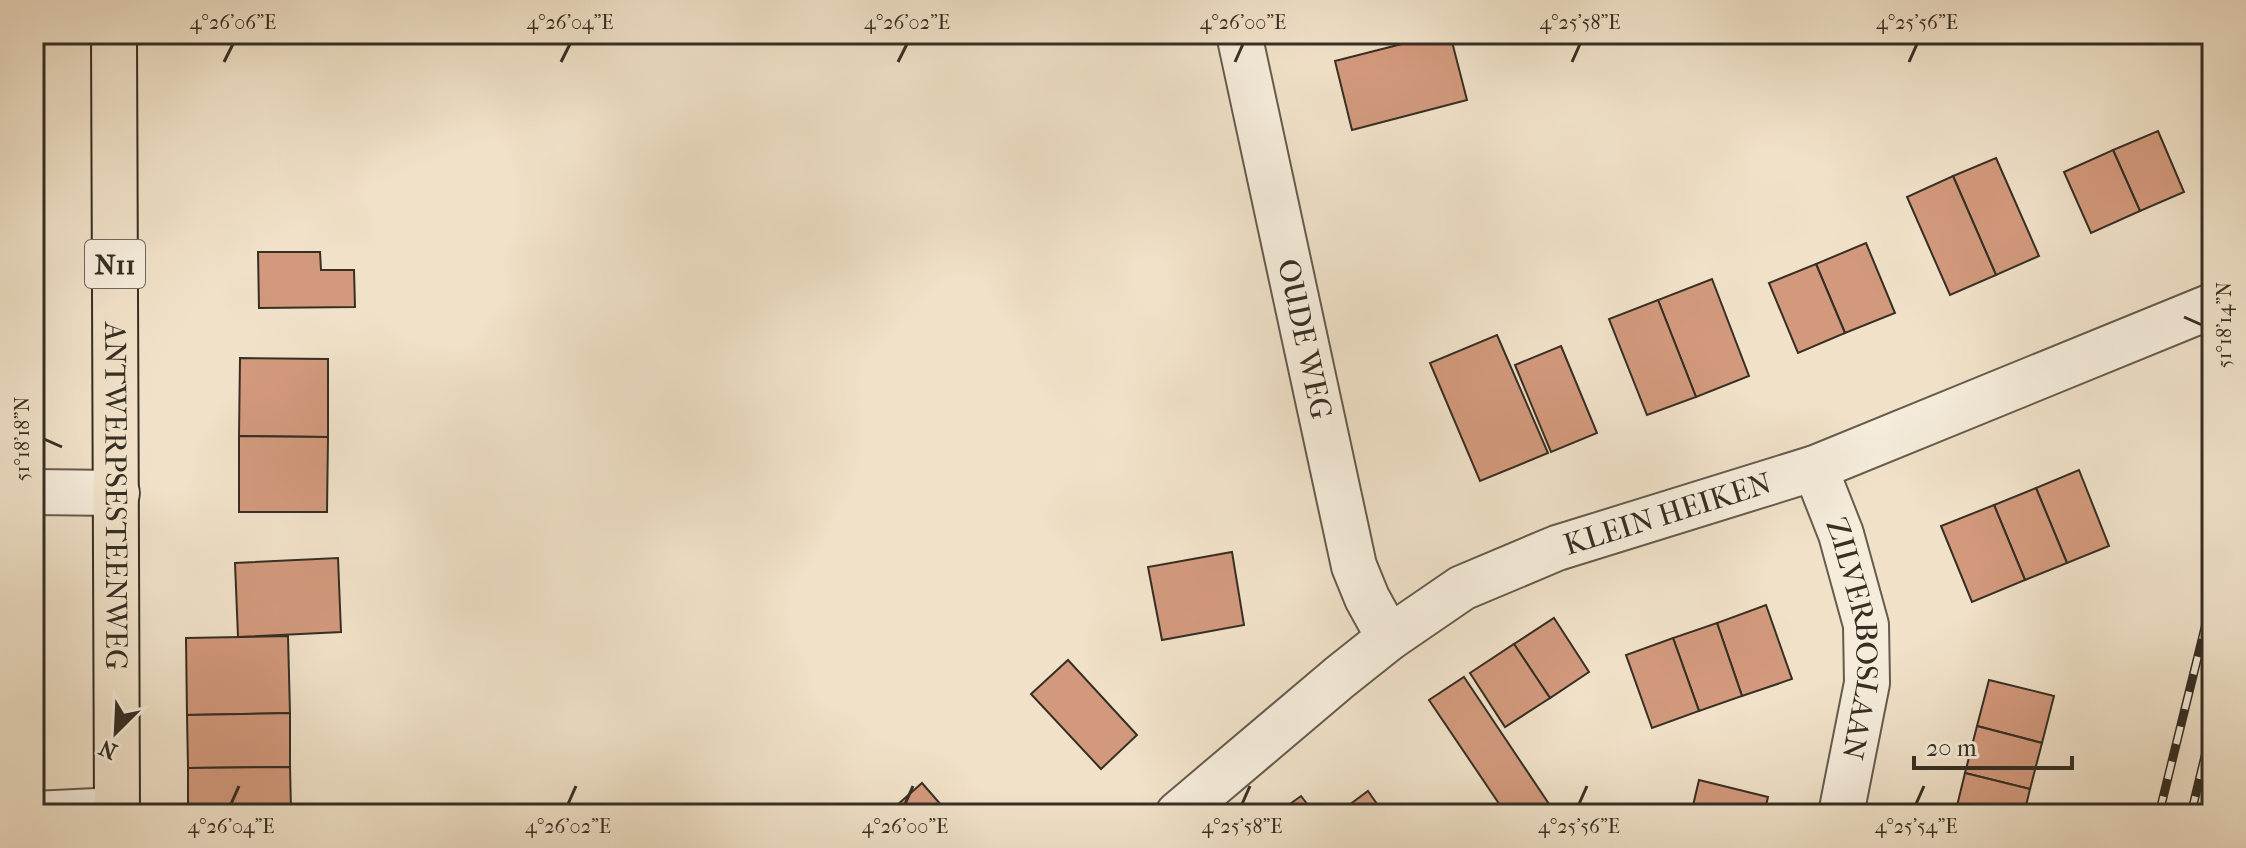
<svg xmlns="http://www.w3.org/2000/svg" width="2246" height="848" font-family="'IM FELL French Canon',serif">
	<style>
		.building { fill: #d2997c; stroke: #362f24; stroke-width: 2 }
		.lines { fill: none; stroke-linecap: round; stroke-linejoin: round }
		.service-casing { stroke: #645c4d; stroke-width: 36 }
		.minor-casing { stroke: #645c4d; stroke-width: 48 }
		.tertiary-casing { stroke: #645c4d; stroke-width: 48 }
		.primary-casing { stroke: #362f24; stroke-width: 48 }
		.service { stroke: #f5ecdb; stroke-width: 32 }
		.minor { stroke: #f5ecdb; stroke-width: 44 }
		.tertiary { stroke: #f5ecdb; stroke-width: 44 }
		.primary { stroke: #f0e1c8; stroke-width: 44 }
		.rail-casing { stroke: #362f24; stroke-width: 9 }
		.rail { stroke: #f5ecdb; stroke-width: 6; stroke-dasharray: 18; stroke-linecap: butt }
		.ticks { fill: none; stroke: #362f24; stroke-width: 3 }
		.labels { text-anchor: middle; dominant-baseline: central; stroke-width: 7; stroke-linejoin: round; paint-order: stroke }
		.shield { fill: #f5ecdb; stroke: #6f685b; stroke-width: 2 }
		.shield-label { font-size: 28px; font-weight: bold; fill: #362f24 }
		.street-label { font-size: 30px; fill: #362f24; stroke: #f5ecdb }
		.neatline { fill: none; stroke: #362f24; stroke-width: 3 }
		.ticks-label { font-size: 20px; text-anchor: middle; fill: #362f24 }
	</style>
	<rect width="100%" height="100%" fill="#f0e1c8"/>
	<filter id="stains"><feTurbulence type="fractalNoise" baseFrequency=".0025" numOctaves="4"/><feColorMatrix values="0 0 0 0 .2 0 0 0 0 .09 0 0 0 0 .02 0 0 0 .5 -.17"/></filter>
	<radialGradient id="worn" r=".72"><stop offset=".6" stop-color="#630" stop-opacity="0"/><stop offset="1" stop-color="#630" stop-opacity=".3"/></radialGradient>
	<g class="building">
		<path d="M1441 34H1450L1467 100 1352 130 1335 61Z"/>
		<path d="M2158 131 2184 192 2140 211 2113 150Z"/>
		<path d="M2113 150 2140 211 2091 233 2064 172Z"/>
		<path d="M1996 158 2039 256 1996 275 1953 176Z"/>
		<path d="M1953 176 1996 275 1950 295 1907 197Z"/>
		<path d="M1866 243 1895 313 1845 333 1816 264Z"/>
		<path d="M258 252H320L321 270H354L355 307 259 308Z"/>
		<path d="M1816 264 1845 333 1798 353 1769 283Z"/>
		<path d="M1712 279 1749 376 1696 397 1658 300Z"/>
		<path d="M1658 300 1696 397 1647 415 1609 319Z"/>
		<path d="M1497 335 1548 453 1480 481 1430 363Z"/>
		<path d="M1561 346 1597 433 1551 452 1515 365Z"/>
		<path d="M240 358 328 359V437L239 436Z"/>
		<path d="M239 436 328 437 327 512H239Z"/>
		<path d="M2079 470 2109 546 2067 563 2036 488Z"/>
		<path d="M2036 488 2067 563 2025 580 1994 505Z"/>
		<path d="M1994 505 2025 580 1972 602 1941 526Z"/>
		<path d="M1232 552 1244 625 1162 640 1148 567Z"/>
		<path d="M338 558 341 632 238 637 235 563Z"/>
		<path d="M1766 605 1792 679 1742 696 1717 623Z"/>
		<path d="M1554 618 1589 672 1550 698 1514 644Z"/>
		<path d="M1717 623 1742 696 1699 711 1673 638Z"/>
		<path d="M288 636 290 713 187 715 186 638Z"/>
		<path d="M1673 638 1699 711 1652 728 1626 655Z"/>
		<path d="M1514 644 1550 698 1505 727 1470 673Z"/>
		<path d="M1068 660 1137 735 1101 769 1031 694Z"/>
		<path d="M1464 677 1549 804 1533 814H1506L1429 700Z"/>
		<path d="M1989 680 2054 696 2042 743 1977 726Z"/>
		<path d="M290 713V767L188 768 187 715Z"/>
		<path d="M1977 726 2042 743 2030 789 1965 773Z"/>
		<path d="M290 767 291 810 188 812V768Z"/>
		<path d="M1965 773 2030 789 2024 814H1955Z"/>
		<path d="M1699 780 1768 797 1764 814H1691Z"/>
		<path d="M922 783 949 814H887Z"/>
		<path d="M1368 791 1384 814H1337Z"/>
		<path d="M1301 796 1315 814H1276Z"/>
		<path d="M291 810V814H188V812Z"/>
	</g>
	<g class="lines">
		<g class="service-casing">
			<path id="service" d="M34 808 117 804"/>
		</g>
		<g class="minor-casing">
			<g id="minor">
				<path id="s1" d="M1239 34 1354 566 1367 598 1389 638"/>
				<path id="s2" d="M1815 468 1841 534 1866 625 1867 683 1841 814"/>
				<path d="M34 492 117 493"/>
			</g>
		</g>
		<g class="tertiary-casing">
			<g id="tertiary">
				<path id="s3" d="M1178 814 1340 677 1389 638 1462 588 1557 548 1815 468 2212 306"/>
			</g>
		</g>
		<g class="primary-casing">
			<g id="primary">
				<path id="s4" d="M114 34 117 814"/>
			</g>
		</g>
		<use href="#service" class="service"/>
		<use href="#minor" class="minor"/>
		<use href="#tertiary" class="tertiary"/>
		<use href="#primary" class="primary"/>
		<g class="rail-casing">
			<g id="rail">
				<path d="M2159 814 2212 599"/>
				<path d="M2191 814 2212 727"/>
			</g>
		</g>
		<use href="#rail" class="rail"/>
	</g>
	<path class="ticks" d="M224 62 233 44M561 62 570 44M898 62 907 44M1235 62 1243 44M1572 62 1580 44M1909 62 1917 44M2184 317 2202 325M44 439 62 447M231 804 239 786M568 804 576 786M905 804 913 786M1242 804 1250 786M1579 804 1587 786M1916 804 1924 786"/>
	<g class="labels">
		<rect class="shield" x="85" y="240" width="60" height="48" rx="6"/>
		<g class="shield-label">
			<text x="115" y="264">N11</text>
		</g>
		<g class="street-label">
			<text stroke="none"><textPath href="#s1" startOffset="312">OUDE WEG</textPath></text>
			<text stroke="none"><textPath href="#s4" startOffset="462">ANTWERPSESTEENWEG</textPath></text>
			<text stroke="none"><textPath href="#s3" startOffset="582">KLEIN HEIKEN</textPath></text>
			<text stroke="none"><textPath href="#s2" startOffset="178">ZILVERBOSLAAN</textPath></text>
		</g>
	</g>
	<rect width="2246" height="848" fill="none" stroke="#f0e1c8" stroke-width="88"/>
	<g transform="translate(116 732) rotate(204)" stroke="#f5ecdb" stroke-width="6" paint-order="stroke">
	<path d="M0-6L14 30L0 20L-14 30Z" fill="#362f24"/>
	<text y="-12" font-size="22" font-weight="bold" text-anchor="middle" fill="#362f24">N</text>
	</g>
	<path d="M1914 756v12h158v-12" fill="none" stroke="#362f24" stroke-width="4"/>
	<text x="1926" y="756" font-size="24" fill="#362f24" stroke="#f5ecdb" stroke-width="6" paint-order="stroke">20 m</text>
	<rect x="44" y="44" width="2158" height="760" class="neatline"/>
	<g class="ticks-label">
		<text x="233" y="29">4°26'06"E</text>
		<text x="570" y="29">4°26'04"E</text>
		<text x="907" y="29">4°26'02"E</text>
		<text x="1243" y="29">4°26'00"E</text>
		<text x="1580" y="29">4°25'58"E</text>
		<text x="1917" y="29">4°25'56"E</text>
		<text transform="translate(2224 325) rotate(-90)" y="7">51°18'14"N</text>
		<text transform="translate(22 439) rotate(-90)" y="7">51°18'18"N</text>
		<text x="231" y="833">4°26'04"E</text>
		<text x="568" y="833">4°26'02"E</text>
		<text x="905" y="833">4°26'00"E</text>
		<text x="1242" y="833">4°25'58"E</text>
		<text x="1579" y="833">4°25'56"E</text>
		<text x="1916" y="833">4°25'54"E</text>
	</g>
	<rect width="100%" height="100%" filter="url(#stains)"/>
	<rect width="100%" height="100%" fill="url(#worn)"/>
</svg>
